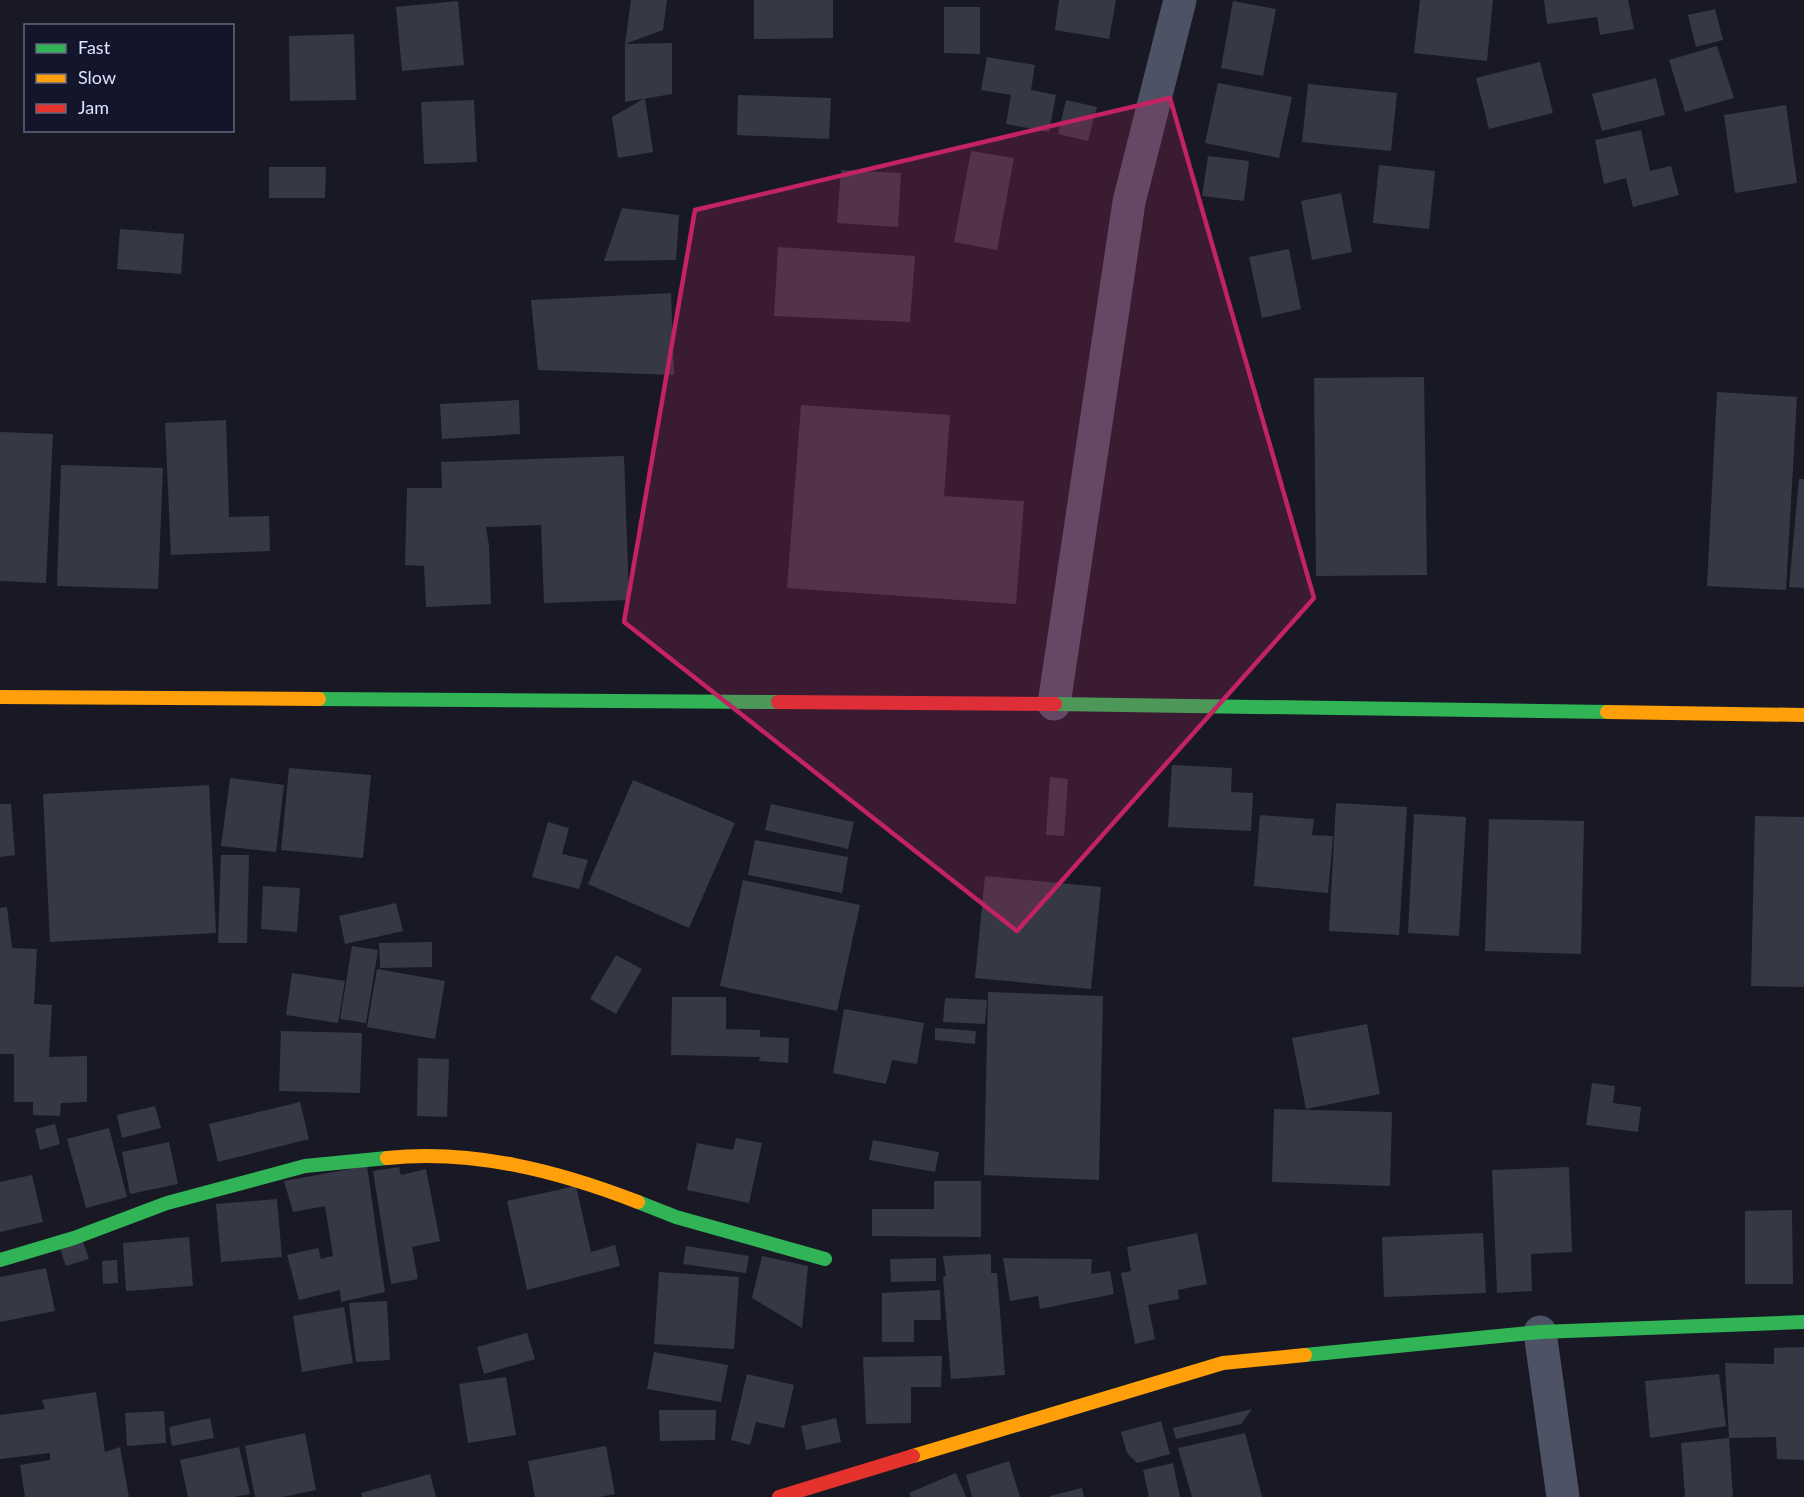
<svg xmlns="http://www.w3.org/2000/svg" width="1804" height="1497" font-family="Lato,sans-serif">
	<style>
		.building { fill: #373846 }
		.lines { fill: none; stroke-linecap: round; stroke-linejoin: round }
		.street { stroke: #4e5265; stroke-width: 33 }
		.fast { stroke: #30b455; stroke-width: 14 }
		.slow { stroke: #ff9f0a; stroke-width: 14 }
		.jam { stroke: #e5322d; stroke-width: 14 }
		.marked { fill: #c32263; fill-opacity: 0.2; stroke: #c32263; stroke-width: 4.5; stroke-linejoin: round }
	</style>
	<rect width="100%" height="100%" fill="#181925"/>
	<g class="building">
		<path d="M631 0H667L663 30 625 44 672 43V94L625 102V44Z"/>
		<path d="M754 0H833V38L754 39Z"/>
		<path d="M1059 0H1116L1109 39 1055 30Z"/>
		<path d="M1420 0H1493L1487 61 1414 53Z"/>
		<path d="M1544 0H1628L1634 29 1600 35 1597 17 1547 24Z"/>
		<path d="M458 1 464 65 402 71 396 7Z"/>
		<path d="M1233 1 1276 9 1263 76 1221 68Z"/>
		<path d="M944 7H980V54L944 53Z"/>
		<path d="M1715 9 1723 40 1696 47 1688 15Z"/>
		<path d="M354 34 356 100 290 101 289 36Z"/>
		<path d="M1717 46 1734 98 1685 112 1669 60Z"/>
		<path d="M987 57 1035 65 1031 90 1056 95 1049 132 1006 124 1011 95 981 90Z"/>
		<path d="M1540 62 1553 113 1489 129 1476 78Z"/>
		<path d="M1656 78 1665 115 1602 131 1592 94Z"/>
		<path d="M1218 83 1292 97 1279 158 1205 143Z"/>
		<path d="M1308 84 1397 93 1391 151 1302 142Z"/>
		<path d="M738 95 831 98 829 139 737 135Z"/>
		<path d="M645 98 653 152 618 158 612 117Z"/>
		<path d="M474 100 477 162 424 164 421 102Z"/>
		<path d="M1066 100 1097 107 1088 141 1058 134Z"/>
		<path d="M1786 105 1797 183 1735 193 1724 115Z"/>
		<path d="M1641 130 1650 171 1671 166 1679 195 1633 207 1626 178 1604 184 1595 140Z"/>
		<path d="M971 151 1014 158 997 250 954 242Z"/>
		<path d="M1208 156 1249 161 1244 201 1202 196Z"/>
		<path d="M1379 165 1435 171 1429 229 1373 223Z"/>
		<path d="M269 167H326L325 198H269Z"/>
		<path d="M841 170 901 173 898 227 837 223Z"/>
		<path d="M1341 193 1352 252 1312 260 1301 201Z"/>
		<path d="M622 208 679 215 676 260 604 261Z"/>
		<path d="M120 229 184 234 181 274 117 269Z"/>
		<path d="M778 247 915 256 910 322 774 316Z"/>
		<path d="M1289 249 1301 309 1262 318 1249 257Z"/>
		<path d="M671 293 674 375 538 370 531 300Z"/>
		<path d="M1424 377 1427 575 1316 576 1314 378Z"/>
		<path d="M1717 392 1797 397 1786 590 1707 586Z"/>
		<path d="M519 400 520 434 442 439 440 404Z"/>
		<path d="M801 405 950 415 944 496 1024 501 1016 604 787 588Z"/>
		<path d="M226 420 229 517 269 516 270 551 171 555 165 423Z"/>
		<path d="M0 432 53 434 46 583 0 581Z"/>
		<path d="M624 456 629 600 544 603 541 525 486 527 489 546 491 604 426 607 424 566 405 565 407 488H442L441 462Z"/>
		<path d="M61 465 163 468 158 589 57 586Z"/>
		<path d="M1799 479H1804V588L1789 587Z"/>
		<path d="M1172 765 1232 768 1231 792 1253 793 1251 831 1168 827Z"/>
		<path d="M289 768 371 775 363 858 281 850Z"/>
		<path d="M1050 777 1068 779 1064 836 1046 835Z"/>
		<path d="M230 778 284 785 276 852 221 846Z"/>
		<path d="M633 780 735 823 689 928 588 884Z"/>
		<path d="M209 785 216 933 50 942 43 794Z"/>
		<path d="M1336 803 1407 807 1399 935 1329 931Z"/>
		<path d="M0 804H11L15 855 0 857Z"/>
		<path d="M771 804 854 822 848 849 765 830Z"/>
		<path d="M1414 814 1466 817 1459 936 1408 933Z"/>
		<path d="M1260 815 1314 819 1312 835 1333 836 1328 893 1254 886Z"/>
		<path d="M1755 816 1804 817V987L1751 986Z"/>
		<path d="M1489 819 1584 821 1581 954 1485 951Z"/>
		<path d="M548 822 569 828 562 854 588 860 579 889 532 877Z"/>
		<path d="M755 840 848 857 842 893 748 875Z"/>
		<path d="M221 855H249L247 943H218Z"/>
		<path d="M985 876 1101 887 1091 989 975 978Z"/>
		<path d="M743 880 860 905 837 1011 720 986Z"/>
		<path d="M263 886 300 888 297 932 261 929Z"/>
		<path d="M396 903 403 931 345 944 339 916Z"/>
		<path d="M7 907 12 948 37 949 34 1004 52 1005 49 1057 87 1056V1102L61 1103 60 1116 33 1115V1102H14V1054H0V908Z"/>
		<path d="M432 942V967L380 968 379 943Z"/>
		<path d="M352 946 378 950 366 1023 340 1019Z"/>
		<path d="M616 955 642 969 616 1014 590 999Z"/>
		<path d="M377 969 445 981 435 1039 367 1027Z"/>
		<path d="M292 973 345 981 338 1023 286 1015Z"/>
		<path d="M988 992 1103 996 1099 1180 984 1175Z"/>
		<path d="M672 997H726V1029L760 1030V1037L789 1038 788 1063 759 1061 760 1057 671 1055Z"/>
		<path d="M945 998 987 1000 985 1024 943 1022Z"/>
		<path d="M844 1009 924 1023 917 1064 892 1060 886 1084 833 1073Z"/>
		<path d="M1367 1024 1380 1094 1306 1109 1292 1038Z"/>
		<path d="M935 1028 976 1031 975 1044 935 1040Z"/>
		<path d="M281 1031 362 1033 360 1093 279 1091Z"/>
		<path d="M418 1058 449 1059 447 1117 417 1116Z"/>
		<path d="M1592 1083 1615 1086 1613 1103 1641 1107 1638 1132 1586 1125Z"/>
		<path d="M300 1102 309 1139 218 1162 209 1124Z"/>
		<path d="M155 1106 161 1128 122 1138 117 1115Z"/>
		<path d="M1274 1109 1392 1112 1390 1186 1272 1182Z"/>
		<path d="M55 1124 60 1144 40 1150 35 1129Z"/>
		<path d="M109 1128 127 1197 86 1208 67 1139Z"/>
		<path d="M736 1138 762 1143 749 1203 687 1190 697 1143 733 1150Z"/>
		<path d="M873 1140 939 1152 935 1172 869 1160Z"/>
		<path d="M169 1142 178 1184 130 1194 122 1152Z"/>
		<path d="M367 1166 385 1292 341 1302 340 1290 299 1300 287 1255 318 1248 321 1259 333 1256 325 1206 293 1212 284 1181Z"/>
		<path d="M399 1167 401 1175 426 1169 440 1241 412 1247 418 1279 391 1284 373 1171Z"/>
		<path d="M1569 1167 1572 1252 1531 1254 1532 1291 1497 1293 1492 1170Z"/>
		<path d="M32 1175 43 1222 0 1232V1182Z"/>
		<path d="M934 1181H981V1237L872 1236V1209H934Z"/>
		<path d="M576 1186 591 1252 615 1245 620 1266 527 1290 507 1201Z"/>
		<path d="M277 1199 282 1257 221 1262 216 1204Z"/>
		<path d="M1792 1210 1793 1284H1745V1211Z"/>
		<path d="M1197 1233 1207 1284 1178 1290 1179 1299 1148 1305 1155 1339 1135 1344 1121 1273 1131 1271 1127 1247Z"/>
		<path d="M1483 1233 1486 1293 1384 1297 1382 1237Z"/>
		<path d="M189 1237 193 1286 126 1291 123 1243Z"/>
		<path d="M83 1242 89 1259 66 1266 60 1249Z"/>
		<path d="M686 1246 749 1256 746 1273 683 1264Z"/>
		<path d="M991 1254V1273H997L1005 1375 951 1379 943 1277 946 1276 943 1256Z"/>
		<path d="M762 1256 808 1266 802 1328 752 1298Z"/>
		<path d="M936 1258V1281L891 1282 890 1259Z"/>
		<path d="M1003 1258 1092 1259 1091 1274 1110 1271 1114 1294 1040 1309 1038 1296 1010 1301Z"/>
		<path d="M117 1260 118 1283 103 1284 102 1261Z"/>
		<path d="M46 1268 55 1311 0 1322V1277Z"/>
		<path d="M659 1272 739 1277 734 1349 654 1344Z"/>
		<path d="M940 1290 941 1320H914V1342H882V1293Z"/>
		<path d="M387 1301 390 1360 356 1362 349 1303Z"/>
		<path d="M344 1307 353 1363 302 1372 293 1316Z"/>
		<path d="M527 1333 535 1359 484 1374 477 1347Z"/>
		<path d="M1804 1347V1460L1777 1459 1776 1437 1729 1438 1733 1497H1685L1681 1443 1729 1438 1725 1363 1774 1364V1348Z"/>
		<path d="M654 1352 728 1365 721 1402 647 1389Z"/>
		<path d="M942 1356 941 1387H911V1423L866 1424 863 1357Z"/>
		<path d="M747 1374 794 1385 784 1428 756 1422 750 1445 731 1440Z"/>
		<path d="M1719 1374 1726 1426 1650 1438 1645 1381Z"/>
		<path d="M506 1377 516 1435 468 1443 459 1384Z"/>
		<path d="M96 1392 105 1452 120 1447 129 1497H25L20 1465 50 1460V1453L0 1459V1415L45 1409 42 1400Z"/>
		<path d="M1252 1409 1241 1424 1176 1439 1173 1428Z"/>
		<path d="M659 1410H716L715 1440 660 1441Z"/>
		<path d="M164 1411 166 1443 127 1446 125 1413Z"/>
		<path d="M210 1418 214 1438 172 1446 169 1427Z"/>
		<path d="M836 1418 841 1442 806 1450 801 1426Z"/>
		<path d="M1161 1421 1170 1454 1137 1463 1127 1453 1121 1432Z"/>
		<path d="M305 1433 316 1490 283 1497H255L245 1446Z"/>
		<path d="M1245 1433 1262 1497H1192L1178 1448Z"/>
		<path d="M606 1446 615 1494 599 1497H535L528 1461Z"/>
		<path d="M239 1447 250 1494 234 1497H188L180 1460Z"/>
		<path d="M1009 1461 1020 1497H972L966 1475Z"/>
		<path d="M1173 1463 1180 1497H1149L1143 1470Z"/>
		<path d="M956 1473 966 1497H911L909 1493Z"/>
		<path d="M430 1474 436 1497H362L361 1493Z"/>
		<path d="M1082 1488 1084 1497H1050V1496Z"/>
	</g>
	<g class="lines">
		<g class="street">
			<path d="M1054 704 1129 202 1180 0"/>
			<path d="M1540 1332 1563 1497"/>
		</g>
		<g class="fast">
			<path d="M319 699 778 702"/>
			<path d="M1055 704 1607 712"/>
			<path d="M638 1202 676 1217 825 1259"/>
			<path d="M0 1260 74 1238 167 1203 305 1166 387 1158"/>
			<path d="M1305 1355 1540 1332 1804 1322"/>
		</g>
		<g class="slow">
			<path d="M0 697 319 699"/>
			<path d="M1607 712 1804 715"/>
			<path d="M387 1158C473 1149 558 1171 638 1202"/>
			<path d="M913 1456 1223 1363 1305 1355"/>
		</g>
		<g class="jam">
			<path d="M778 702 1055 704"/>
			<path d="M779 1497 913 1456"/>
		</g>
	</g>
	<path class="marked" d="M1170 98 1314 598 1017 931 624 622 695 210Z"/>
	<rect x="24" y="24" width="210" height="108" fill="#13152a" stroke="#65677e" stroke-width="1.5"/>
	<rect x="36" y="44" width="30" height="9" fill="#30b455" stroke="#65677e" stroke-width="1.5"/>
	<text x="78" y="54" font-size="18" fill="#dfe2fd">Fast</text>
	<rect x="36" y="74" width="30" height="9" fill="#ff9f0a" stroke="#65677e" stroke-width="1.5"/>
	<text x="78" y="84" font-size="18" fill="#dfe2fd">Slow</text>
	<rect x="36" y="104" width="30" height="9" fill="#e5322d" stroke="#65677e" stroke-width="1.5"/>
	<text x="78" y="114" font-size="18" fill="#dfe2fd">Jam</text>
</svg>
